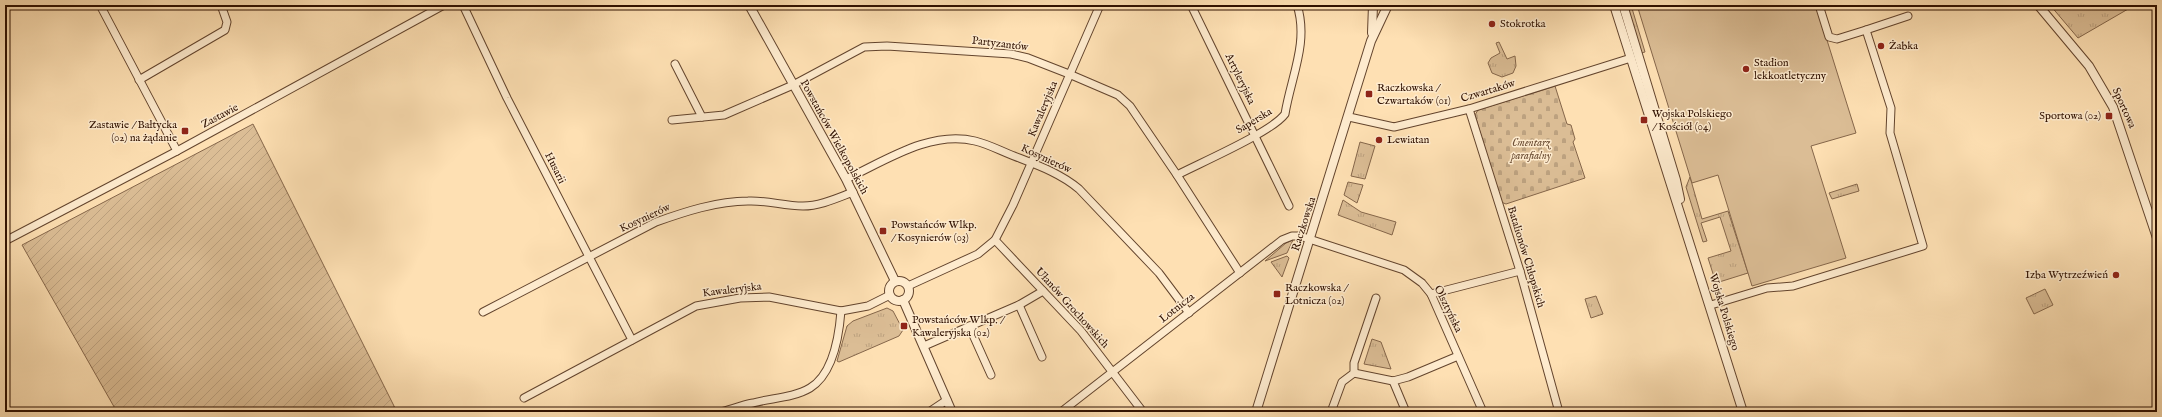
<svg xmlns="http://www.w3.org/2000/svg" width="2162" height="417" font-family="'IM FELL English',serif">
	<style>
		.grass { fill: url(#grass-tufts); stroke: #85664a }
		.cemetery { fill: url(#cemetery-stones); stroke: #85664a }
		.garden { fill: url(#garden-furrows); stroke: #85664a }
		.pitch { fill: #dbbd95; stroke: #85664a }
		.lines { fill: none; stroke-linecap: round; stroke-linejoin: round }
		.minor-casing { stroke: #63442d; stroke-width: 9 }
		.tertiary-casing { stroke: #63442d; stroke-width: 10 }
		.minor { stroke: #feebce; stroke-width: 7 }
		.tertiary { stroke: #feebce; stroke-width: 8 }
		.poi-dot { fill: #8f2418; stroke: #feebce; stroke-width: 1.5 }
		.labels { text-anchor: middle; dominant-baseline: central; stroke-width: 3; stroke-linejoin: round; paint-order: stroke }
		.poi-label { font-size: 11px; fill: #2f1000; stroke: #feebce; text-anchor: start }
		.street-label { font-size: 11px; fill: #2f1000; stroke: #feebce }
		.park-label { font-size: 11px; font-style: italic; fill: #6b4d34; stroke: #feebce }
	</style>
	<defs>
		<pattern id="grass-tufts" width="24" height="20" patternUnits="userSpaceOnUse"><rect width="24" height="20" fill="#dbbd95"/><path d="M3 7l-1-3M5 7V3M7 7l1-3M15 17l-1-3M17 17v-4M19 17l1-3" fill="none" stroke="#bca17f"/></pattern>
		<pattern id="cemetery-stones" width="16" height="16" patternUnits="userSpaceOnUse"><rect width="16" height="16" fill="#dbbd95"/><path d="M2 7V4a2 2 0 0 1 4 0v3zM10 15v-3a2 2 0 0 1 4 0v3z" fill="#bca17f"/></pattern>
		<pattern id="garden-furrows" width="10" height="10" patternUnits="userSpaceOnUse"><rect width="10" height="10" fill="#dbbd95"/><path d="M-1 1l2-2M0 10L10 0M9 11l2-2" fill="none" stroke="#bca17f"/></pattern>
	</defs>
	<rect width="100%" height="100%" fill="#fee0b3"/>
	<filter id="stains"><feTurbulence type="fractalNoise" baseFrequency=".005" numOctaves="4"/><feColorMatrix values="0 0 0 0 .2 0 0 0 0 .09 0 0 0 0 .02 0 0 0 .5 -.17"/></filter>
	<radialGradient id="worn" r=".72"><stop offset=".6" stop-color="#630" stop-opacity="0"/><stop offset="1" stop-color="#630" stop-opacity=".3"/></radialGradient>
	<g class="grass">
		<path d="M1627 5H1631L1645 52 1641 53Z"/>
		<path d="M2050 5H2135L2078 38Z"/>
		<path d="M1499 42 1507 59 1515 56 1516 66 1513 73 1502 77 1492 73 1488 63 1491 58 1500 53 1496 43Z"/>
		<path d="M1360 142 1375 146 1365 179 1351 176Z"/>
		<path d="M1690 177 1702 219 1728 211 1748 273 1716 283 1708 258 1731 251 1720 217 1701 223 1707 241 1703 242 1686 187Z"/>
		<path d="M1348 182 1363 185 1357 203 1344 195Z"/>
		<path d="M1857 184 1859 191 1832 199 1829 193Z"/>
		<path d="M1343 200 1361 212 1396 222 1392 235 1338 215Z"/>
		<path d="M1293 240 1287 253 1265 261 1286 243Z"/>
		<path d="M1287 256 1289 258 1282 277 1271 262Z"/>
		<path d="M2045 289 2053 305 2034 314 2026 298Z"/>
		<path d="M1596 296 1603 314 1591 318 1585 299Z"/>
		<path d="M887 308 893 311 903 330 899 336 839 362 837 361 847 326 853 321Z"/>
		<path d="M1372 339 1381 342 1391 369 1364 364Z"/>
	</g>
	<path class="cemetery" d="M1555 86 1567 124 1571 125 1575 139 1573 142 1585 178 1506 204 1501 202 1475 115 1478 110Z"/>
	<path class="garden" d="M253 124 397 412H117L22 245Z"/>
	<path class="pitch" d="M1637 5H1816L1856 133 1811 146 1846 258 1752 286 1718 175 1692 183Z"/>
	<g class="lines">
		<g class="minor-casing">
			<g id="minor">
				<path d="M100 5 177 151"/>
				<path d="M463 5 507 98 632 340"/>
				<path d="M1191 5 1289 206"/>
				<path d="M1819 5 1829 37 1837 39 1866 30"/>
				<path d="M675 64 702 117"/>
				<path d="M139 80 225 30 227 22 221 5"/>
				<path d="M1469 109 1520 271 1559 412"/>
				<path d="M1349 117 1394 127 1469 109 1631 58"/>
				<path d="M672 120 724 115 793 85 864 47 887 46 1011 54 1028 58 1069 74 1118 95 1130 106 1177 175 1240 273"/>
				<path d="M1177 175C1200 163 1272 132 1285 114 1291 77 1309 42 1297 5"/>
				<path d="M846 179C885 161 930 130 975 141 988 144 1001 151 1014 156 1037 165 1060 173 1079 189L1159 273 1189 313"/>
				<path d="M995 240 1081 331 1143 412"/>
				<path d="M5 241 177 151 444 5"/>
				<path d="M908 286 978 254 995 240 1013 205 1100 5"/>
				<path d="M1431 294 1520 271"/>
				<path d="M1019 305 1042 357"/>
				<path d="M1711 305 1767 288 1793 286 1923 246 1890 133 1891 108 1866 30 1908 16"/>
				<path d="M483 312 656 222C684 212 717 201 748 201 766 200 784 206 803 206 820 206 837 198 853 192"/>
				<path d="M969 326 991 375"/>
				<path d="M924 346 1019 305 1043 291"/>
				<path d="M1354 373 1393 381 1408 377 1458 356"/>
				<path d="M1393 381 1406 412"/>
				<path d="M524 398 696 306 740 298 769 297 841 311 868 306 890 295"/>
				<path d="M721 412C732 409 742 405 753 403 771 398 793 398 810 388 833 374 839 337 841 311"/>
				<path d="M929 412 947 400"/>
				<path d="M1061 412 1282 240 1292 236H1300L1404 270 1422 283 1431 294 1483 412"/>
				<path d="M1331 412 1342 382 1354 373V363L1376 298"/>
			</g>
		</g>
		<g class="tertiary-casing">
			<g id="tertiary">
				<path d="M749 5 846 179 895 281"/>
				<path d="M1422 5H1427"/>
				<path d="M1614 5 1743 412"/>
				<path d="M1623 5 1676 180 1680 199"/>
				<path d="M2038 5 2089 66 2113 107 2157 238"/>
				<path d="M1372 33 1373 5"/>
				<circle cx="899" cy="291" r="10"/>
				<path d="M903 300 952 412"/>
				<path d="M1256 412 1371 41 1387 7"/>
			</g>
		</g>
		<use href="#minor" class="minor"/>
		<use href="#tertiary" class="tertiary"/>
	</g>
	<g class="poi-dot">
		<circle cx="1492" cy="24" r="4"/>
		<circle cx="1881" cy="46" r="4"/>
		<circle cx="1746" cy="69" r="4"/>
		<rect x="1365" y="90" width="8" height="8" rx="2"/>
		<rect x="2105" y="112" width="8" height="8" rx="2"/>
		<rect x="1640" y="116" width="8" height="8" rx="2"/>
		<rect x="181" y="127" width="8" height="8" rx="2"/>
		<circle cx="1379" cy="140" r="4"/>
		<rect x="879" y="227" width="8" height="8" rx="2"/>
		<circle cx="2116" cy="275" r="4"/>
		<rect x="1273" y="290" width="8" height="8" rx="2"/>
		<rect x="900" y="322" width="8" height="8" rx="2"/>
	</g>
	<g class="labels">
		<g class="poi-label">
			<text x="1500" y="24">Stokrotka</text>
			<text x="1889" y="46">Żabka</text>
			<text x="1754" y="63">Stadion<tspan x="1754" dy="13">lekkoatletyczny</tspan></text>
			<text x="1377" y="88">Raczkowska /<tspan x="1377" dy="13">Czwartaków (01)</tspan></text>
			<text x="1652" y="114">Wojska Polskiego<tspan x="1652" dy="13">/ Kościół (04)</tspan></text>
			<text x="2101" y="116" text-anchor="end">Sportowa (02)</text>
			<text x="177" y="125" text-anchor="end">Zastawie / Bałtycka<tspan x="177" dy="13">(02) na żądanie</tspan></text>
			<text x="1387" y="140">Lewiatan</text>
			<text x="891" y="225">Powstańców Wlkp.<tspan x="891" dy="13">/ Kosynierów (03)</tspan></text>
			<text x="2108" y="275" text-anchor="end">Izba Wytrzeźwień</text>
			<text x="1285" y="288">Raczkowska /<tspan x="1285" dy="13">Lotnicza (02)</tspan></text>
			<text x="912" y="320">Powstańców Wlkp. /<tspan x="912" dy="13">Kawaleryjska (02)</tspan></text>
		</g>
		<g class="street-label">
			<text transform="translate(1000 44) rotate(7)">Partyzantów</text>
			<text transform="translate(1240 79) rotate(64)">Artyleryjska</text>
			<text transform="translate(1488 91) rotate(-17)">Czwartaków</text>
			<text transform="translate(2124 108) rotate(66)">Sportowa</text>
			<text transform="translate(1043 109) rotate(-67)">Kawaleryjska</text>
			<text transform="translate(220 116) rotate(-28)">Zastawie</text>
			<text transform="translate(1254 121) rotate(-31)">Saperska</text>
			<text transform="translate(834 137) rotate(61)">Powstańców Wielkopolskich</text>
			<text transform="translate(1046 159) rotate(25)">Kosynierów</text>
			<text transform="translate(555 168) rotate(63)">Husarii</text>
			<text transform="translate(645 218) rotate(-25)">Kosynierów</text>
			<text transform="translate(1304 224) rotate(-72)">Raczkowska</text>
			<text transform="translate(1526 257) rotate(73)">Batalionów Chłopskich</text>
			<text transform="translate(732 290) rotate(-7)">Kawaleryjska</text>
			<text transform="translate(1072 308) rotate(48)">Ułanów Grochowskich</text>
			<text transform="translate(1177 308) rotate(-38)">Lotnicza</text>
			<text transform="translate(1448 309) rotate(64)">Olsztyńska</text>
			<text transform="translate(1724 312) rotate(73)">Wojska Polskiego</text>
		</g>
		<g class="park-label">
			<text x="1531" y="143">Cmentarz<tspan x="1531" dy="13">parafialny</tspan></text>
		</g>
	</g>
	<rect width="2162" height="417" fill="none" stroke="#fee0b3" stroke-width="20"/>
	<rect x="6" y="6" width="2150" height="405" fill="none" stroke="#2f1000" stroke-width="2"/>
	<rect x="10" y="10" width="2142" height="397" fill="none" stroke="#2f1000"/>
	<rect width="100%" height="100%" filter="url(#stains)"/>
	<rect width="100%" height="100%" fill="url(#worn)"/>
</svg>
